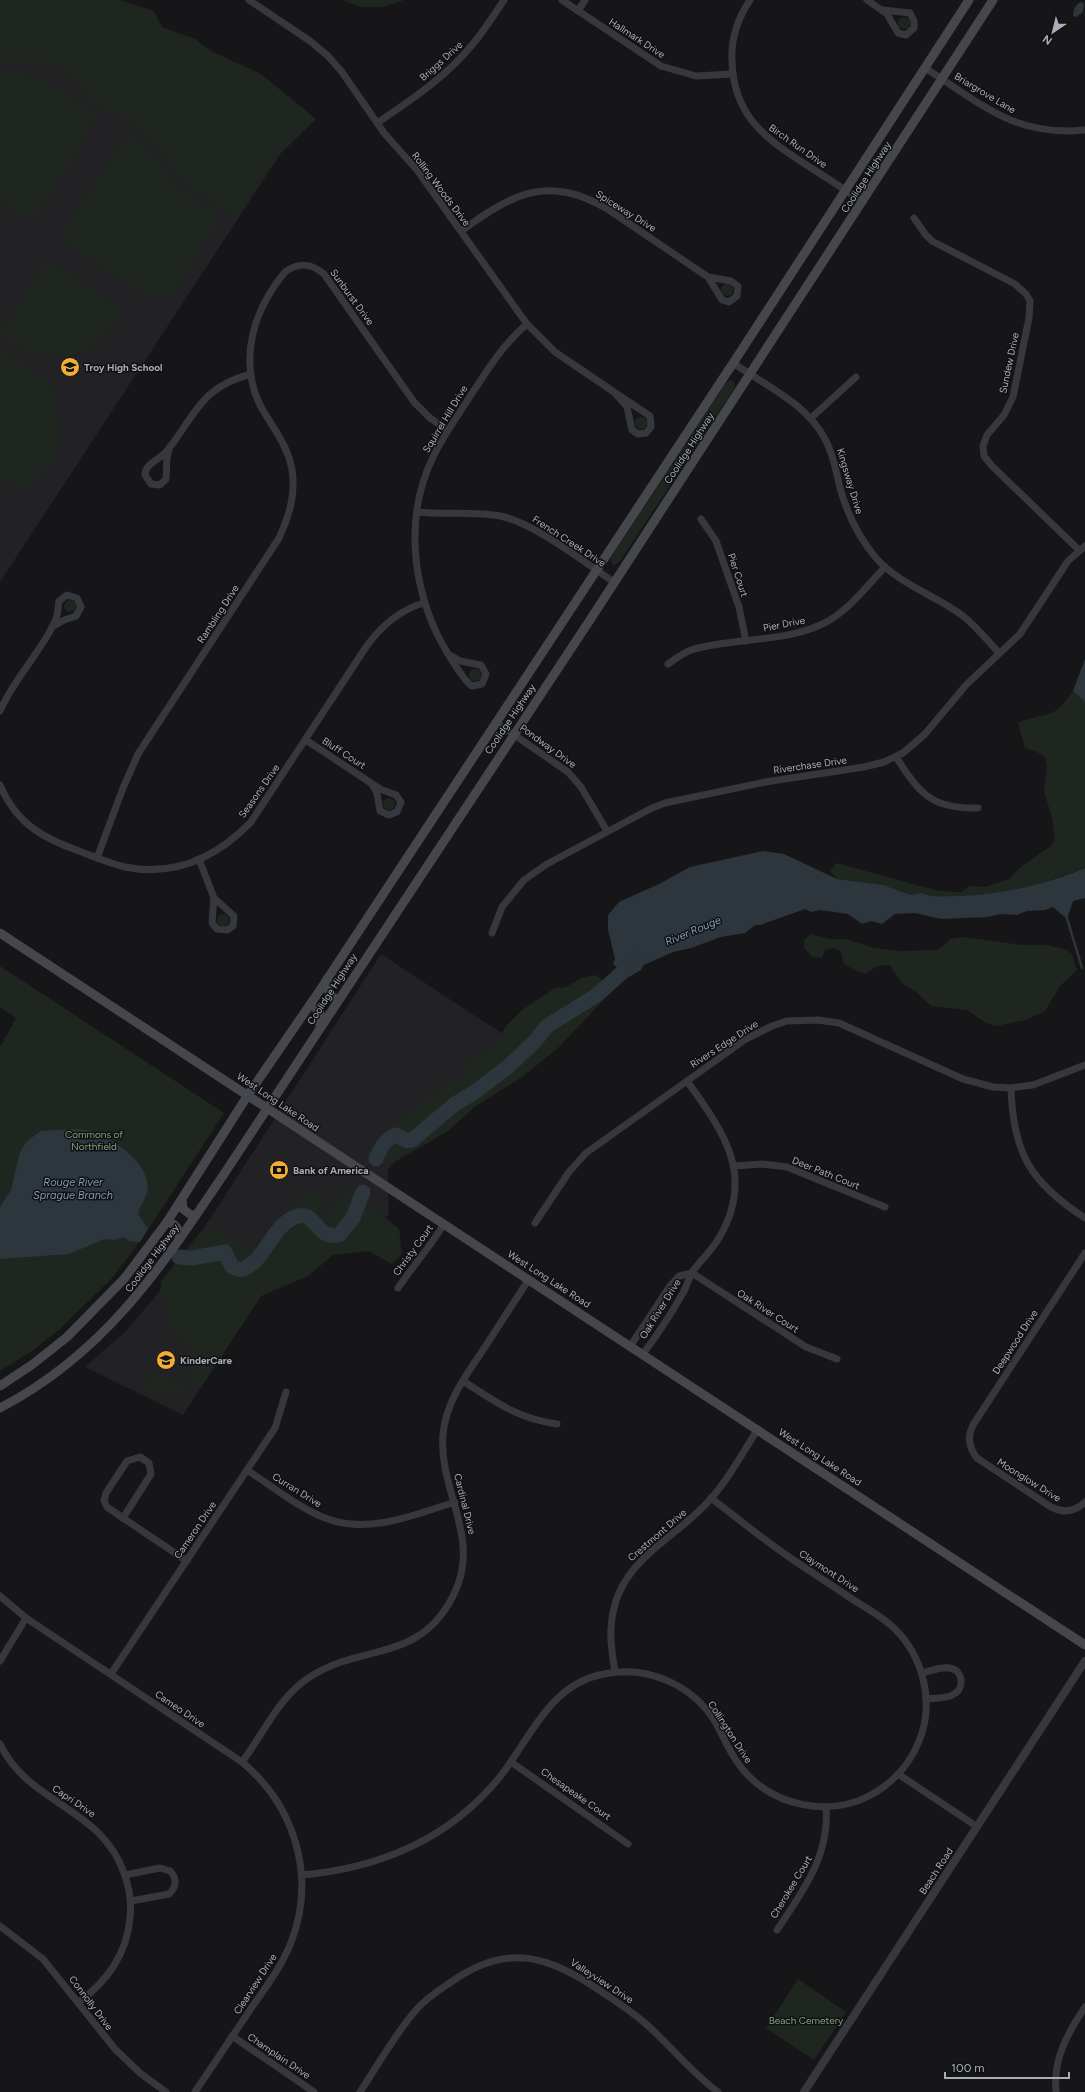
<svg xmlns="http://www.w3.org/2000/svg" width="1085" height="2092" font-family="Figtree,sans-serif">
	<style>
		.built { fill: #222225 }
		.green { fill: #1e261f }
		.water { fill: #2c363c }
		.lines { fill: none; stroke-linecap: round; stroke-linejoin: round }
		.stream { stroke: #2c363c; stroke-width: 2.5 }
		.river { stroke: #2c363c; stroke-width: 15 }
		.minor { stroke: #37383d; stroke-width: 7 }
		.tertiary { stroke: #37383d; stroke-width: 8 }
		.secondary { stroke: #45474d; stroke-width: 9 }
		.labels { text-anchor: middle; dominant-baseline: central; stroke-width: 3; stroke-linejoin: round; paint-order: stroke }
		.street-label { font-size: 10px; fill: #a8aeb8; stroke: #111113 }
		.poi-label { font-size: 10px; font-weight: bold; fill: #a8aeb8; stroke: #111113; text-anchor: start }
		.park-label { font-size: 10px; fill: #80a381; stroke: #111113 }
		.water-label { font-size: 11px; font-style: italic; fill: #809cb3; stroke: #111113 }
	</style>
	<rect width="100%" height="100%" fill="#161618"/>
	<g class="built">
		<path d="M0 0H56L281 153 0 582Z"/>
		<path d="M381 954 527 1050 412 1140 388 1170 389 1215 261 1296 183 1415 85 1367 124 1333 160 1291 206 1225Z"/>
	</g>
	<g class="green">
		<path d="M0 0H120L154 11 162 27 195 39 211 51 261 74 316 119 277 157 234 217 183 182 142 128 89 100 70 74 62 68 46 62H0Z"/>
		<path d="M342 0H404L383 7H360Z"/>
		<circle cx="904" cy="23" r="6"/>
		<path d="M19 73 46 80 96 113 74 158 37 216 25 218 0 201V74Z"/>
		<path d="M129 131 162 165 180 190 221 214 172 297 158 302 66 243 63 233Z"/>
		<path d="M53 263 123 309C118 317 113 327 106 334 72 368 35 359 0 335L44 265Z"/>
		<circle cx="727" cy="290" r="6"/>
		<path d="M0 349C13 357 27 365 40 375 64 394 61 430 59 457L22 491 0 477Z"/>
		<path d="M730 380 734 382 735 387 620 561 615 565 612 564 610 559 725 384Z"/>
		<circle cx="641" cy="423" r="6"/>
		<circle cx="70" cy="606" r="6"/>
		<circle cx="475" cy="675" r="6"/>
		<path d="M1073 691 1085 702V868L1024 889 964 897 930 896 922 893 910 895 884 885 837 879 830 871 836 863 935 890 953 892H961L970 886 985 887 1009 879 1019 868 1051 846 1055 839 1052 818 1044 791 1047 766 1045 757 1037 752 1025 748 1018 723C1048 710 1051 723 1073 691Z"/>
		<circle cx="389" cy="804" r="6"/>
		<circle cx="223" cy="920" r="6"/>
		<path d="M811 934 830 939H845L874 948 900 951 938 950 951 939 963 937 1022 945H1047L1067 950 1072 954 1077 970 1060 986 1045 1011 1026 1020 996 1026 984 1022 967 1010 931 1006 916 992 902 984 890 965 877 966 866 974 858 972 844 964 841 952 834 948 825 950 822 958 812 957 804 948V940Z"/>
		<path d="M0 966 224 1113 142 1239 111 1279 60 1329 32 1351 0 1371V1047L16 1018 0 1007Z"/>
		<path d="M595 975 615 988 557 1049 522 1077 476 1106 448 1131 386 1167 365 1154 385 1130 401 1122 409 1111 414 1112 420 1104 440 1090 448 1080 453 1082 460 1078 465 1067 499 1039 506 1026 522 1010 555 988H564L582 978Z"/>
		<path d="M345 1184 399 1229 402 1254 392 1264 369 1251 333 1255 308 1276 261 1296 201 1387 186 1375 191 1359 188 1341 167 1327 166 1306 160 1294 161 1281 206 1225 243 1247 252 1249 261 1242 310 1189 321 1194 322 1203 318 1212 323 1220 337 1201Z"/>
		<path d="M156 1372 176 1385 182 1384 188 1388 189 1394 186 1398 175 1396 164 1390 158 1399 144 1390Z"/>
		<path d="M798 1979 846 2012 814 2060 766 2028Z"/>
	</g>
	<g class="water">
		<path d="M1082 2 1084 4 1083 12 1076 17 1073 16C1073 10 1076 3 1082 2Z"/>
		<path d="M1085 659V702L1073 691Z"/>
		<path d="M763 851 784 854 837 879 884 885 910 895 922 893 930 896C986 898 1033 889 1085 868V898L1073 901 1067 919 1053 907 1045 910 1027 911 1017 915 1000 914 988 917 941 919 915 913 895 914 882 924 871 921 862 924 848 914 820 910 811 912 805 909 760 925H755L745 933 721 937 691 948 673 952 644 965 641 970 629 977 613 964 615 959 608 930V915L619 902 659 884 690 867Z"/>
		<path d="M73 1129C77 1130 82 1129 86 1130 110 1136 148 1160 148 1188 147 1198 140 1205 138 1214L148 1229 140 1242 130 1241 123 1237 115 1240 105 1239 69 1254 0 1259V1207L11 1190 20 1152 27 1141 41 1131Z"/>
	</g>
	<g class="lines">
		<path class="stream" d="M1066 915 1082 968"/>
		<g class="river">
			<path d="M376 1159C380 1149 385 1139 396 1135L407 1141 412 1140 455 1104 475 1092 510 1065 536 1040 547 1026 597 995 637 959"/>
			<path d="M179 1257 192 1258 225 1252 232 1267 241 1270C267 1261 271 1224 298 1216 316 1211 315 1239 339 1235L353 1218 363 1192"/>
		</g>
		<g class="minor">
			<path d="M249 0 310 41 328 56 342 72 384 133 417 170 527 324 555 352 614 392 627 407 632 430 638 434 646 433 651 427 650 416 614 392"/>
			<path d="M562 0 661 66 696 76 733 74"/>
			<path d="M750 0C738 18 731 39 732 60 733 114 763 137 805 164 824 176 844 189 863 202"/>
			<path d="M867 0 887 14 898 33 906 35 914 28V21L910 13 883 10"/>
			<path d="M578 11 585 0"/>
			<path d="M925 68C981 103 1013 137 1085 130"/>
			<path d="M377 123C411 100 446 77 472 45 484 31 494 15 504 0"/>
			<path d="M914 218 925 234 932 241 1015 284 1026 294 1030 301 1029 318 1013 397 1004 415 987 435 983 446 984 456 992 466 1079 550"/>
			<path d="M461 231C513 194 547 173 609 210L708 277 722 300 729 302 737 296 738 286 731 281 708 277"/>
			<path d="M733 363C765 385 807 404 825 439 834 455 836 472 840 488 847 513 859 538 876 558 900 585 935 595 963 616 977 627 988 641 999 653"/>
			<path d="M811 418 856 377"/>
			<path d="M170 446 167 458 166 479 160 485 151 484 145 475C145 463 160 460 167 451 195 416 200 387 251 374"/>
			<path d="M417 512C445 515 473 511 500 516 533 522 585 563 614 582"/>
			<path d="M701 519 716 541 739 607 746 641"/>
			<path d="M448 654 460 661 481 665 486 674 482 684 472 686C463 681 442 644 437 634 411 578 406 513 433 457 443 436 457 417 469 398 487 371 502 345 527 324"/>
			<path d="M668 664C675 659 683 653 691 650 736 636 789 644 830 620 851 607 868 585 885 567"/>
			<path d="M0 711C14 678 43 650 56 619 58 613 58 607 59 601L67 595 77 598 81 607 76 616 64 620 52 627"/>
			<path d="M497 723 568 772 581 787 607 831"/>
			<path d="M306 740 380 789 396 795 401 802 397 812 389 815 380 811 377 793 372 784"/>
			<path d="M896 757C920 794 931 809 978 808"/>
			<path d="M0 785C16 823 42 838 79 851 94 857 109 863 125 867 175 877 217 857 251 822L366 647C381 626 399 610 424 603"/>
			<path d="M97 858 123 788 138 754 279 538C289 516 296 495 292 470 288 445 272 427 260 405 238 359 254 309 285 272 299 262 311 263 324 274L414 402 430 418 448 430"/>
			<path d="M199 859 214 898 212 923 217 929 227 930 233 926 234 916 214 898"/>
			<path d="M492 933 502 907 524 880 547 864 650 809 665 803 765 782 864 767 884 762 903 753 925 734 966 685 1020 634 1068 561 1085 546"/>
			<path d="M1011 1088C1013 1154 1031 1183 1085 1218"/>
			<path d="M734 1166 762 1164 787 1167 885 1207"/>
			<path d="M535 1223 569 1172 586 1153 746 1039 772 1026 787 1021 818 1020 839 1023 963 1079 993 1087 1011 1088 1033 1085 1085 1065"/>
			<path d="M1085 1253 973 1425C967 1437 969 1448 977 1458L1051 1507C1063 1513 1075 1512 1085 1502"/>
			<path d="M692 1273 806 1347 837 1359"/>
			<path d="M398 1288C413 1266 430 1247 444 1224"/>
			<path d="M631 1345 670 1286 679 1276 692 1273"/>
			<path d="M643 1354C658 1334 671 1314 683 1293 687 1286 689 1277 693 1271 701 1260 712 1250 719 1238 756 1175 723 1131 687 1081"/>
			<path d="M463 1381C496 1402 516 1418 557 1424"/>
			<path d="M140 1457 149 1463 151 1474 123 1518 107 1507 104 1501 106 1493 127 1461Z"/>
			<path d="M247 1470C272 1486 297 1507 325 1518 368 1535 414 1515 455 1502"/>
			<path d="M123 1518 187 1561"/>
			<path d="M0 1596 26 1618 242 1762C296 1807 317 1879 290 1945 281 1967 266 1987 252 2007 233 2035 214 2064 195 2092"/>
			<path d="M0 1661 26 1618"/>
			<path d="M615 1672C613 1658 610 1644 611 1630 613 1565 665 1546 704 1506 726 1484 741 1455 758 1429"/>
			<path d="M922 1673C931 1671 941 1666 950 1668 963 1670 965 1688 954 1694 947 1699 934 1698 926 1699"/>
			<path d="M111 1674 275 1428 286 1392"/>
			<path d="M0 1744C28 1804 101 1807 124 1873 129 1887 132 1902 130 1917 127 1955 107 1981 78 2003"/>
			<path d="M242 1762C264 1733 280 1694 313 1675 363 1644 420 1662 453 1596 483 1538 438 1492 443 1434 446 1401 467 1374 485 1347 499 1325 514 1302 529 1279"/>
			<path d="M511 1762 628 1844"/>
			<path d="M898 1774 976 1826"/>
			<path d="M125 1875 160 1868 170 1871C177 1878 177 1887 169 1894L131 1901"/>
			<path d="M302 1875C380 1868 448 1840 499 1778 531 1738 549 1684 604 1674 648 1665 693 1685 716 1723 725 1740 732 1758 745 1772 775 1806 828 1817 869 1796 894 1783 913 1761 922 1733 933 1697 922 1656 895 1629 882 1616 864 1607 849 1597 830 1584 811 1572 792 1559 764 1540 738 1519 711 1498"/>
			<path d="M0 1926 43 1959 115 2049 140 2073 166 2092"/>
			<path d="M777 1930C803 1891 830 1855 826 1807"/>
			<path d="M232 2036 314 2092"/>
			<path d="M360 2092C378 2065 395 2034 416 2010 427 1997 441 1989 454 1980 509 1943 548 1956 599 1990 615 2001 631 2011 646 2024 671 2046 691 2072 718 2092"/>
			<path d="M1056 2092C1053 2059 1067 2034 1085 2007"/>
		</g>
		<path class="tertiary" d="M804 2092 1085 1661"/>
		<g class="secondary">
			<path d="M0 933 1085 1645"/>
			<path d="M327 979C326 989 329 996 338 1000"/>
			<path d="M311 1003 320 1013V1027"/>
			<path d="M182 1199 183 1209 191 1215H196"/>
			<path d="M167 1222C177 1224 180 1230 179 1240"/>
			<path d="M0 1386 33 1364 67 1337 124 1279 167 1222 248 1095 320 990 741 351 969 0"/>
			<path d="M0 1408C104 1354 161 1268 224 1174L588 623 993 0"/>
		</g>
	</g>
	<defs>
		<g id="school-disc" transform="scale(1)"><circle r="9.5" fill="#f0ad37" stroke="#111113"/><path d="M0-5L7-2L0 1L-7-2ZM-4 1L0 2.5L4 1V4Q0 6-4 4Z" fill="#111"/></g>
		<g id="bank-disc" transform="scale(1)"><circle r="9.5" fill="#f0ad37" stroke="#111113"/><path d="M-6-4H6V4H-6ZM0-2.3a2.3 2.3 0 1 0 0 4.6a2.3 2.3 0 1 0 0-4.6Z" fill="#111"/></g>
	</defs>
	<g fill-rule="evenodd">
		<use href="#school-disc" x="70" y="367"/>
		<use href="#bank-disc" x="279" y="1170"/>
		<use href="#school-disc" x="166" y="1360"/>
	</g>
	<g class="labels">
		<g class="street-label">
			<text transform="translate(637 38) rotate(33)">Hallmark Drive</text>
			<text transform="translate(441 61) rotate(-42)">Briggs Drive</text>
			<text transform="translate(985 93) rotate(31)">Briargrove Lane</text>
			<text transform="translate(798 146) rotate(35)">Birch Run Drive</text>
			<text transform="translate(866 177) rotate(-57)">Coolidge Highway</text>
			<text transform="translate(441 189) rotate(53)">Rolling Woods Drive</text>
			<text transform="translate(626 211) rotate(32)">Spiceway Drive</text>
			<text transform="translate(352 297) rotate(54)">Sunburst Drive</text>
			<text transform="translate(1009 363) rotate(-78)">Sundew Drive</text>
			<text transform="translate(445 419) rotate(-59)">Squirrel Hill Drive</text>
			<text transform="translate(689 448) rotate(-57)">Coolidge Highway</text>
			<text transform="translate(850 481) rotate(73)">Kingsway Drive</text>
			<text transform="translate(569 541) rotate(33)">French Creek Drive</text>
			<text transform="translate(738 575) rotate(72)">Pier Court</text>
			<text transform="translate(218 614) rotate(-57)">Rambling Drive</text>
			<text transform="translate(784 624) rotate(-11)">Pier Drive</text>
			<text transform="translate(510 719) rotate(-56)">Coolidge Highway</text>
			<text transform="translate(548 746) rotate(36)">Pondway Drive</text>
			<text transform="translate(344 753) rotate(33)">Bluff Court</text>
			<text transform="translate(810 765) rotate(-8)">Riverchase Drive</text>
			<text transform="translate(259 791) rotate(-55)">Seasons Drive</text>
			<text transform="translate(332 989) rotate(-57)">Coolidge Highway</text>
			<text transform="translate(724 1044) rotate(-33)">Rivers Edge Drive</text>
			<text transform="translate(278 1102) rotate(34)">West Long Lake Road</text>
			<text transform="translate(826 1173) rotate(22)">Deer Path Court</text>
			<text transform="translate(413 1250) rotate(-54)">Christy Court</text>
			<text transform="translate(152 1258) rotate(-53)">Coolidge Highway</text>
			<text transform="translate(549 1279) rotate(33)">West Long Lake Road</text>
			<text transform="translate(660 1309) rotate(-58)">Oak River Drive</text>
			<text transform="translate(768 1311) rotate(33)">Oak River Court</text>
			<text transform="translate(1015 1342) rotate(-57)">Deepwood Drive</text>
			<text transform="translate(820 1457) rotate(33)">West Long Lake Road</text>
			<text transform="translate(1029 1480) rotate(32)">Moonglow Drive</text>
			<text transform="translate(297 1490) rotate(32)">Curran Drive</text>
			<text transform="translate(465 1504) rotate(76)">Cardinal Drive</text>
			<text transform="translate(195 1530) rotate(-56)">Cameron Drive</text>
			<text transform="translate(657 1535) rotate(-41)">Crestmont Drive</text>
			<text transform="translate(829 1571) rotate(33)">Claymont Drive</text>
			<text transform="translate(180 1709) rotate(34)">Cameo Drive</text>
			<text transform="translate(730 1732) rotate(57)">Collington Drive</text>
			<text transform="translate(576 1794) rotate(35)">Chesapeake Court</text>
			<text transform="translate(74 1801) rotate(34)">Capri Drive</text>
			<text transform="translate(936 1871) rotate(-57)">Beach Road</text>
			<text transform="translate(791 1887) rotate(-59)">Cherokee Court</text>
			<text transform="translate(602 1981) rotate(33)">Valleyview Drive</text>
			<text transform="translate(255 1984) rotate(-57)">Clearview Drive</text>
			<text transform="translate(91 2003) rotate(53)">Connolly Drive</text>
			<text transform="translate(279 2056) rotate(34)">Champlain Drive</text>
		</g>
		<g class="poi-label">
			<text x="84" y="367">Troy High School</text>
			<text x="293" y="1170">Bank of America</text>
			<text x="180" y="1360">KinderCare</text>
		</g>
		<g class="park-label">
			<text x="94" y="1134">Commons of<tspan x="94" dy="12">Northfield</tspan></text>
			<text x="806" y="2020">Beach Cemetery</text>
		</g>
		<g class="water-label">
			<text transform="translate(693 931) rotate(-23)">River Rouge</text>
			<text x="73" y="1182">Rouge River<tspan x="73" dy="13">Sprague Branch</tspan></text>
		</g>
	</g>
	<g transform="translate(1053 32) rotate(215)" stroke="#111113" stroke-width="3" paint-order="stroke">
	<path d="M0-3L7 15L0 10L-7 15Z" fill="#a8aeb8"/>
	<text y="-6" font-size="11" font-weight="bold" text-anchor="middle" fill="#a8aeb8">N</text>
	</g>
	<path d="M945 2072v6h124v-6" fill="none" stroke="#a8aeb8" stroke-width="2"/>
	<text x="951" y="2072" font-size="12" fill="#a8aeb8" stroke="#111113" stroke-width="3" paint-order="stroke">100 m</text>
</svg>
